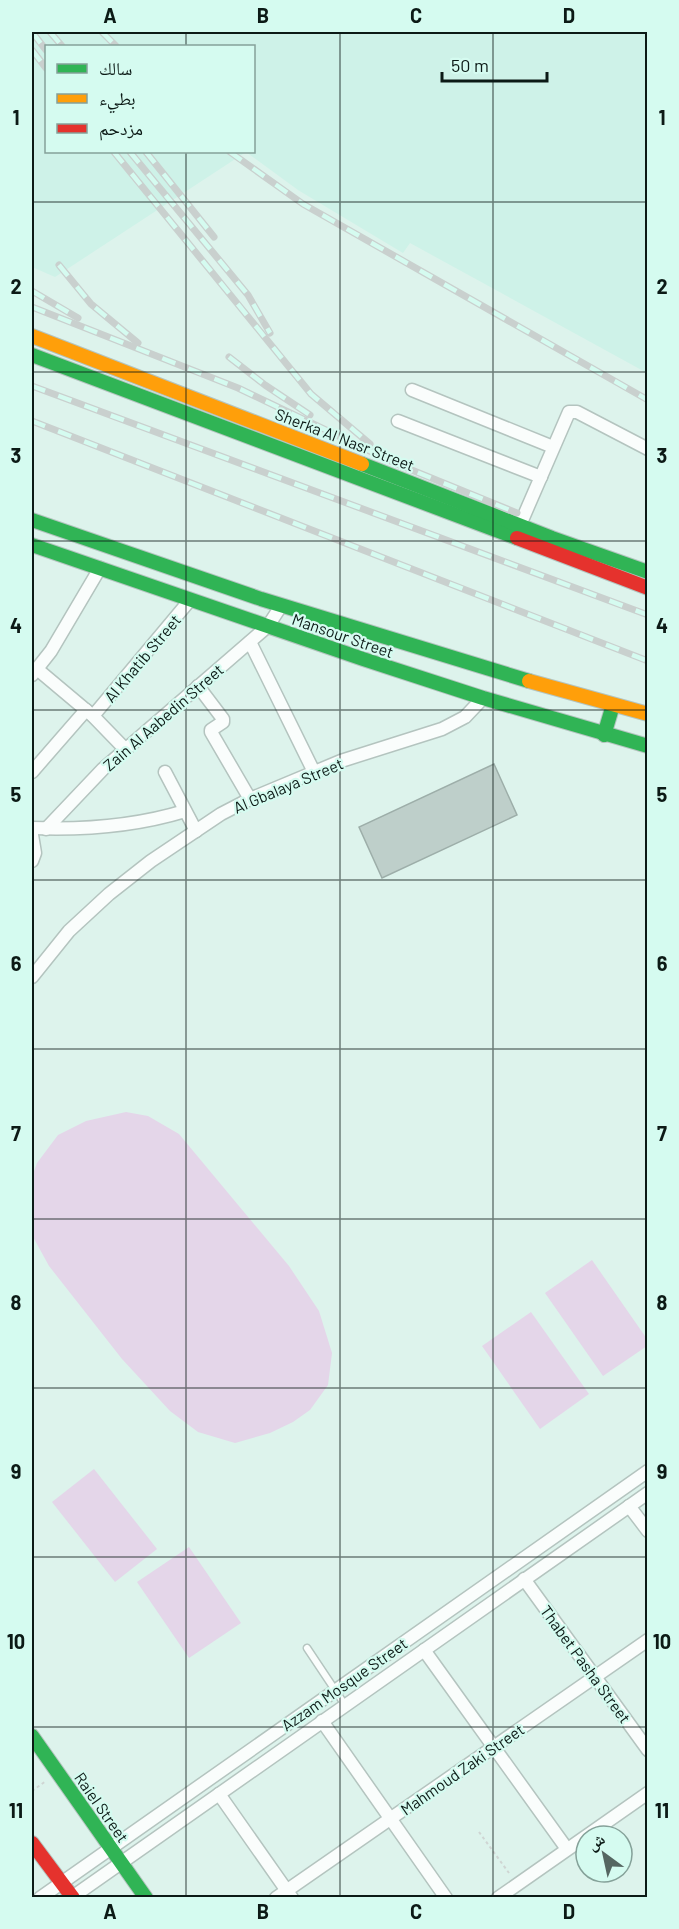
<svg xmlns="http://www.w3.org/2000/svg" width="679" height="1929" font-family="Barlow,'Noto Naskh Arabic',sans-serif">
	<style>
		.built { fill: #cef2e8; fill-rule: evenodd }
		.green { fill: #e4d6e9 }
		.building { fill: #becfca; stroke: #9daea9; stroke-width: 1.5 }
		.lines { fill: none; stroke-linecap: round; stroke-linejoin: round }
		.lane-casing { stroke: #b4c4bf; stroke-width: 9 }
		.street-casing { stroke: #b4c4bf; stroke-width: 15 }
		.fast-casing { stroke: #b4c4bf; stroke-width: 16 }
		.slow-casing { stroke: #b4c4bf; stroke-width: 16 }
		.jam-casing { stroke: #b4c4bf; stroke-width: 16 }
		.path { stroke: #cfd5d3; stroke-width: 2; stroke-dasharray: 3 3; stroke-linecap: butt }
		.lane { stroke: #fafdfc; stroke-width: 6 }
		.street { stroke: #fafdfc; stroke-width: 12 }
		.fast { stroke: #30b455; stroke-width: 14 }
		.slow { stroke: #ff9f0a; stroke-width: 14 }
		.jam { stroke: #e5322d; stroke-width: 14 }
		.rail-casing { stroke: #c9d0ce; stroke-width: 7 }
		.rail { stroke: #d5fbf0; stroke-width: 4.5; stroke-dasharray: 14; stroke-linecap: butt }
		.grid { fill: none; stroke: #0c1a16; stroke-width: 1.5; stroke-opacity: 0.55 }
		.labels { text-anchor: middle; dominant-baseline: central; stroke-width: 4.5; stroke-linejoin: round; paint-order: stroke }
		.street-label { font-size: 16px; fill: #0c1a16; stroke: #d5fbf0 }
		.neatline { fill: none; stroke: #0c1a16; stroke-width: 2 }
		.grid-label { font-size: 20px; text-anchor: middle; font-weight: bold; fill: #0c1a16 }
	</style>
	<rect width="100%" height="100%" fill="#ddf3ec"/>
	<path class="built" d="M32 32H647V373L410 243 403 253 298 190 246 152 55 277 32 267ZM46 46H254V152H46Z"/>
	<g class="green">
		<path d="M126 1112 148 1116 179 1134 289 1266 319 1311 332 1353 328 1385 310 1410 293 1422 270 1433 235 1443 198 1432 170 1411 122 1359 49 1266 32 1235V1177L37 1163 58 1135 86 1121Z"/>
		<path d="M592 1260 647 1339V1346L603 1376 545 1293Z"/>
		<path d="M531 1312 589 1394 540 1429 482 1346Z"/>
		<path d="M94 1469 157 1549 115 1582 52 1502Z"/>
		<path d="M189 1547 241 1623 189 1658 137 1582Z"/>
	</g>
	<path class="building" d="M494 764 517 815 382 878 359 827Z"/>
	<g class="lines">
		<g class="lane-casing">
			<path id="lane" d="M307 1648 345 1705"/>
		</g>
		<g class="street-casing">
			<g id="street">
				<path d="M412 390 553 447"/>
				<path d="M398 421 541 477"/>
				<path d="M520 525 569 412H577L648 449"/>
				<path d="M250 642 314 772"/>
				<path d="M37 669 93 716 125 749"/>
				<path d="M32 675 51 651 100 568"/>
				<path d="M198 686 223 719V722L211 730V732L250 799"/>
				<path d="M93 716 190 600"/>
				<path d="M32 772 86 710"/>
				<path d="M165 772 196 831"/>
				<path d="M32 828C83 830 136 826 185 811"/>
				<path d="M46 829 103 769 268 626 281 606"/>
				<path d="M32 835 35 853 32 861"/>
				<path d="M32 977 69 931 109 894 151 861 221 814 250 799 341 761 442 729 465 717 483 698"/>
				<path d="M629 1506 648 1531"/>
				<path d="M524 1579 648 1750"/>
				<path d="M424 1650 567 1849"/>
				<path d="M322 1721 446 1898"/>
				<path d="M219 1794 292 1898"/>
				<path d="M40 1898 648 1471"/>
				<path d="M71 1898 648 1493"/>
				<path d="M276 1898 648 1640"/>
				<path d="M498 1898 648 1793"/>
			</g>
		</g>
		<g class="fast-casing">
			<g id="fast">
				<path d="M32 355 517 538"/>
				<path d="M362 464 552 538 648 572"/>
				<path d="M32 520 261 599 529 681"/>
				<path d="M32 545 363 659 483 698 648 746"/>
				<path d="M604 735 613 705"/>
				<path d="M32 1736 146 1898"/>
			</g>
		</g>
		<g class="slow-casing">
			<g id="slow">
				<path d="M32 336 362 464"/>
				<path d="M529 681 648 714"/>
			</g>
		</g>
		<g class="jam-casing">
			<g id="jam">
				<path d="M517 538 648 588"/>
				<path d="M32 1843 73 1898"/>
			</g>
		</g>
		<g class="path">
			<path d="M32 1791 46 1781"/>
			<path d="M479 1832 509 1873"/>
		</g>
		<use href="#lane" class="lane"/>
		<use href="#street" class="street"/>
		<use href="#fast" class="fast"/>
		<use href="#slow" class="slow"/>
		<use href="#jam" class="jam"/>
		<g class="rail-casing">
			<g id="rail">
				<path d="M32 32 46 50"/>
				<path d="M50 32 62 46"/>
				<path d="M102 32 116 46"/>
				<path d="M32 50 46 68"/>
				<path d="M114 152 311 394 370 444"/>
				<path d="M130 152 248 295 270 333"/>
				<path d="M146 152 214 237"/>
				<path d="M230 152 303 204 648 400"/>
				<path d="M59 265 91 304 138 343"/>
				<path d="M32 291 78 318"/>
				<path d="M32 307 238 388 397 464 517 513"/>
				<path d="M229 357 265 385 310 415"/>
				<path d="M32 386 648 615"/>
				<path d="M32 421 648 661"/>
			</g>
		</g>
		<use href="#rail" class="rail"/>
	</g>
	<path class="grid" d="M186 32V46M340 32V1898M493 32V1898M186 152V1898M32 202H648M32 372H648M32 541H648M32 710H648M32 880H648M32 1049H648M32 1219H648M32 1388H648M32 1557H648M32 1727H648"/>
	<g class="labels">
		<g class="street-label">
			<text transform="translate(345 439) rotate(21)">Sherka Al Nasr Street</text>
			<text transform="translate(343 635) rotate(19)">Mansour Street</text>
			<text transform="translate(142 658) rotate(-50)">Al Khatib Street</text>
			<text transform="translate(163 717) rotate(-41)">Zain Al Aabedin Street</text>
			<text transform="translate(288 785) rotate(-23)">Al Gbalaya Street</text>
			<text transform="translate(586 1664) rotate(54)">Thabet Pasha Street</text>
			<text transform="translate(344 1684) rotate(-35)">Azzam Mosque Street</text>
			<text transform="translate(462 1769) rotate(-35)">Mahmoud Zaki Street</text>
			<text transform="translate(102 1807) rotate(55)">Raiel Street</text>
		</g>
	</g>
	<rect width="679" height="1929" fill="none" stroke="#d5fbf0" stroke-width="66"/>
	<rect x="45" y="45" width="210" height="108" fill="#d5fbf0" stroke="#85a199" stroke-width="1.5"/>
	<rect x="57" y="64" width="30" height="9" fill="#30b455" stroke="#85a199" stroke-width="1.5"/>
	<text x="99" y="75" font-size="18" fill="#0c1a16">سالك</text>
	<rect x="57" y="94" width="30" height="9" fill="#ff9f0a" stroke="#85a199" stroke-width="1.5"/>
	<text x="99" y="105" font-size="18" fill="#0c1a16">بطيء</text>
	<rect x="57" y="124" width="30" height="9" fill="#e5322d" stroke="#85a199" stroke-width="1.5"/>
	<text x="99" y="135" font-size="18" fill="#0c1a16">مزدحم</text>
	<g transform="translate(604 1854) rotate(327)"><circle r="28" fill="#d5fbf0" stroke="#85a199" stroke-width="1.5"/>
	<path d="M0-4.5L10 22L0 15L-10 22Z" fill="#556661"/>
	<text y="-9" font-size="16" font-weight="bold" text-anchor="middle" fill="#0c1a16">ش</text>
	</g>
	<path d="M442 72v9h105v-9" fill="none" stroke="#0c1a16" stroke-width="3"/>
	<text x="451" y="72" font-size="18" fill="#0c1a16" stroke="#d5fbf0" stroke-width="4.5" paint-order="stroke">50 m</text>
	<rect x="33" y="33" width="613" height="1863" class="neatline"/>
	<g class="grid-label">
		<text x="110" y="23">A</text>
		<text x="263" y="23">B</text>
		<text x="416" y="23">C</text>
		<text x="569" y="23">D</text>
		<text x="16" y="125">1</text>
		<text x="662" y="125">1</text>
		<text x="16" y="294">2</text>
		<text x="662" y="294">2</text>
		<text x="16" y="463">3</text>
		<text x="662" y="463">3</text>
		<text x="16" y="633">4</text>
		<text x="662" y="633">4</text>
		<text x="16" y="802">5</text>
		<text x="662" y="802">5</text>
		<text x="16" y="971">6</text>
		<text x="662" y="971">6</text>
		<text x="16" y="1141">7</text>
		<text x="662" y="1141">7</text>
		<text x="16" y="1310">8</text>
		<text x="662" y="1310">8</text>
		<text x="16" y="1479">9</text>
		<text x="662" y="1479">9</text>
		<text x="16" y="1649">10</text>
		<text x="662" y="1649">10</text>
		<text x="16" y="1818">11</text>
		<text x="662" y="1818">11</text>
		<text x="110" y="1919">A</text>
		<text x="263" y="1919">B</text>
		<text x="416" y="1919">C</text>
		<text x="569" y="1919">D</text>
	</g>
</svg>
